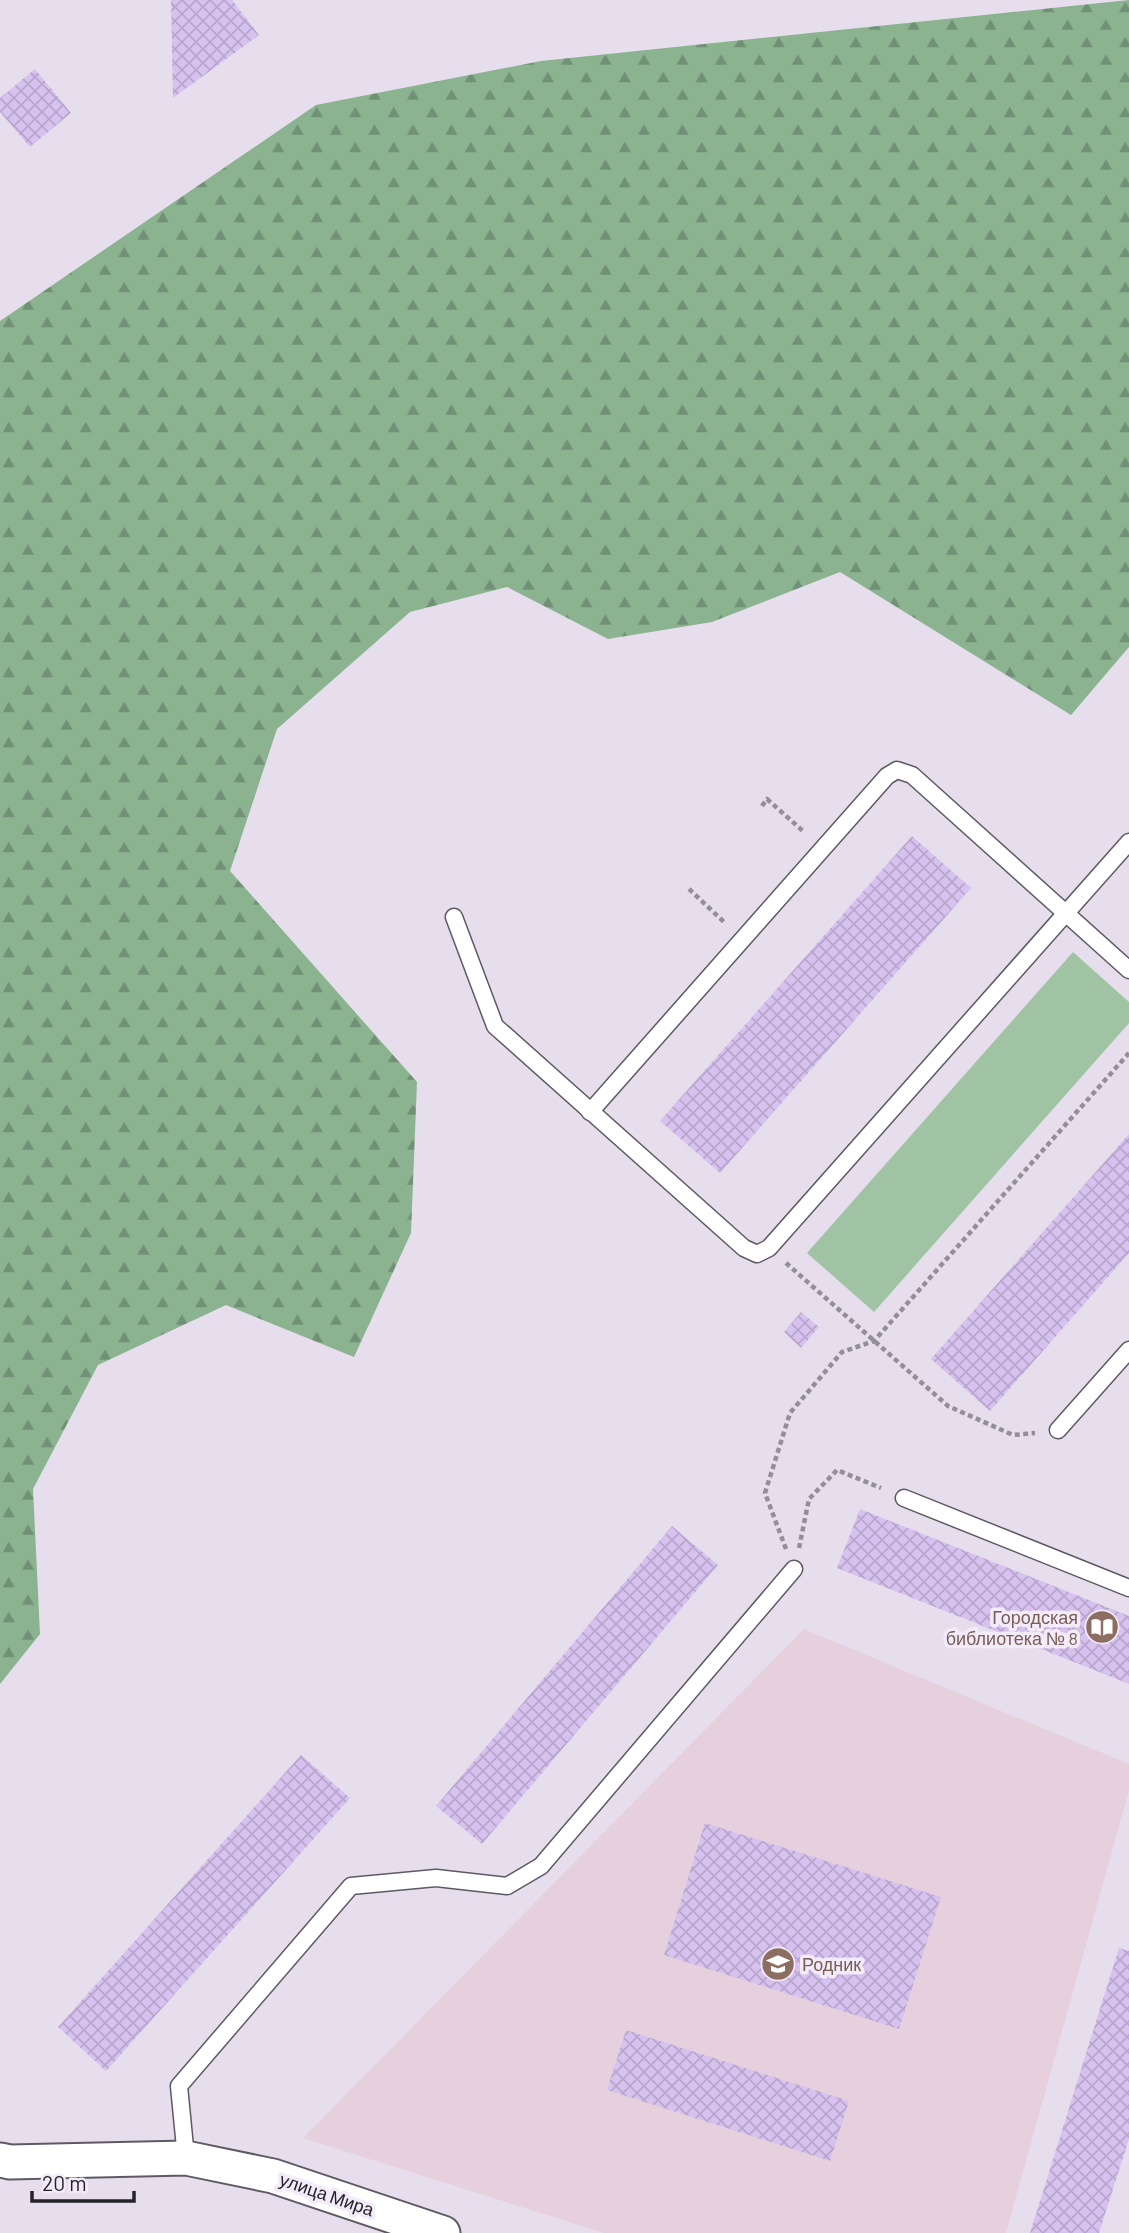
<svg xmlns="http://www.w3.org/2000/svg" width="1129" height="2233" font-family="Barlow,sans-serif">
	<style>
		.education { fill: #e6d0de }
		.green { fill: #a0c3a4 }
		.forest { fill: url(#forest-firs) }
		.building { fill: url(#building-cross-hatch) }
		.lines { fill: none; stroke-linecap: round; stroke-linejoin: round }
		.service-casing { stroke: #5f5965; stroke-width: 19 }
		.minor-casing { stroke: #5f5965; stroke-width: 37 }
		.path { stroke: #948e99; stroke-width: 4.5; stroke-dasharray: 5 3.5; stroke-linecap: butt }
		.service { stroke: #fff; stroke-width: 16 }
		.minor { stroke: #fff; stroke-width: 33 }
		.labels { text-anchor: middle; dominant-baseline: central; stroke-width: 7; stroke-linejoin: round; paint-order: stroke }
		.education-label { font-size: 18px; fill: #785e54; stroke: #f3ebfa; text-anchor: end }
		.street-label { font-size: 18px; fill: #252228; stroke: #f3ebfa }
	</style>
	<defs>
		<pattern id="forest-firs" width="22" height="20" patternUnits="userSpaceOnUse" patternTransform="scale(1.75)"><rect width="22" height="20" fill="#8bb390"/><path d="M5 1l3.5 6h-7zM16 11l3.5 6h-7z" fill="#719176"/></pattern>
		<pattern id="building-cross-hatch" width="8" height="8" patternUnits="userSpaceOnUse" patternTransform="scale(1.75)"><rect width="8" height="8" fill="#d7c2ef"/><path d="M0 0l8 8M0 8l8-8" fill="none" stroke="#b8a6cd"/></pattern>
	</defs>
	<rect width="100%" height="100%" fill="#e6deec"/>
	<path class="education" d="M804 1629 1129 1764V1790L1006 2233H604L303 2138Z"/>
	<path class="green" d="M1073 952 1129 1002V1023L874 1312 807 1253Z"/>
	<path class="forest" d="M1129 0V647L1071 715 840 572 712 622 608 639 507 587 410 612 277 729 230 871 417 1082 411 1233 354 1357 226 1305 98 1365 33 1489 40 1634 0 1684V321L316 105 541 61Z"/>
	<g class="building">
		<path d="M171 0H232L259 35 173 98Z"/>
		<path d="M35 69 71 113 30 147 0 112V98Z"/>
		<path d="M912 836 971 888 720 1173 660 1121Z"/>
		<path d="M1129 1134V1253L990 1411 931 1359Z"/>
		<path d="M801 1312 819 1327 801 1348 784 1332Z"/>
		<path d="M860 1509 1129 1616V1684L837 1568Z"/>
		<path d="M672 1526 718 1565 482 1844 436 1806Z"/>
		<path d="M301 1755 350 1798 106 2071 58 2027Z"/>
		<path d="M705 1823 941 1897 899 2029 664 1955Z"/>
		<path d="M1119 1948 1129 1951V2139L1099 2233H1030Z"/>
		<path d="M626 2030 849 2101 830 2161 607 2090Z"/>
	</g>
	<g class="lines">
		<g class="service-casing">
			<g id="service">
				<path d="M454 917 495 1026 744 1248 757 1254 769 1248 1129 842"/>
				<path d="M590 1112 887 776 897 770 912 775 1129 970"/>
				<path d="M1058 1430 1129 1350"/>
				<path d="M904 1498 1129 1588"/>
				<path d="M186 2158 179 2086 351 1886 436 1878 507 1886 541 1866 794 1569"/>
			</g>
		</g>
		<g class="minor-casing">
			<path id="minor" d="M0 2160 10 2162 186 2158 273 2176 443 2233"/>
		</g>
		<g class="path">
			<path d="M762 806 767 799 804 832"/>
			<path d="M689 889 724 922"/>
			<path d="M786 1263 948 1406 1013 1435 1035 1433"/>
			<path d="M799 1548 809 1499 837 1470 881 1488"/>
			<path d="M786 1549 765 1493 790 1413 842 1352 874 1341 1129 1053"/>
		</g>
		<use href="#service" class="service"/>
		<use href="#minor" class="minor"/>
	</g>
	<defs>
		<g id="library-disc" transform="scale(1.75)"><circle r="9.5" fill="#8d6e63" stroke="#f3ebfa"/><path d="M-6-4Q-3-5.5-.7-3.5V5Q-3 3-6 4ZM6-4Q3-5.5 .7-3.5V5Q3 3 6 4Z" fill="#fff"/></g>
		<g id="school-disc" transform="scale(1.75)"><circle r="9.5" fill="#8d6e63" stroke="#f3ebfa"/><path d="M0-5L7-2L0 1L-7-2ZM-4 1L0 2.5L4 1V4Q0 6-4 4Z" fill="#fff"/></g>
	</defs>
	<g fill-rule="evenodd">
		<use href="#library-disc" x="1102" y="1627"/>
		<use href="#school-disc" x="778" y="1964"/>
	</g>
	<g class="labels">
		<g class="education-label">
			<text x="1078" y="1617">Городская<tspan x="1078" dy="21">библиотека № 8</tspan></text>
			<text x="802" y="1964" text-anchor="start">Родник</text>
		</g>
		<g class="street-label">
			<text transform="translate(327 2194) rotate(19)">улица Мира</text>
		</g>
	</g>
	<path d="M32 2191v10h102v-10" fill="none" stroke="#252228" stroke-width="3.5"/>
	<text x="42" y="2191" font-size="21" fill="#252228" stroke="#f3ebfa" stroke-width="5" paint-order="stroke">20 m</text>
</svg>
